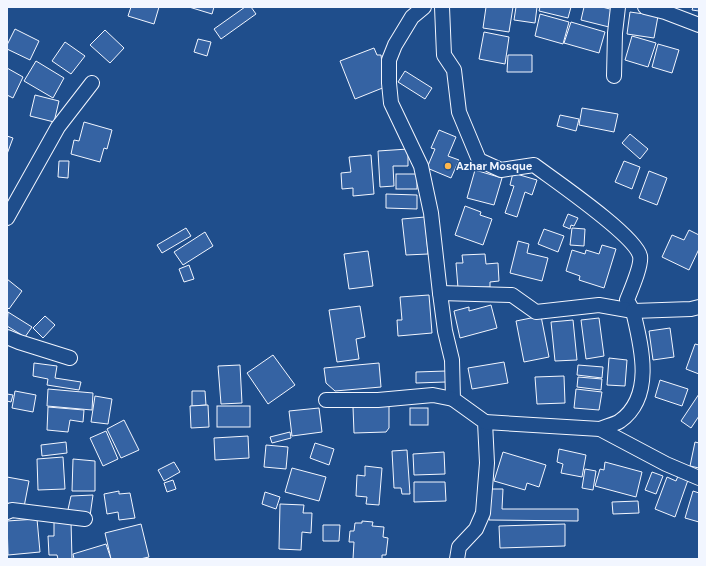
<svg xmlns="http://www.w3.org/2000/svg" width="706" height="566" font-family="'DM Sans',sans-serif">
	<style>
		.building { fill: #3563a3; stroke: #f2f6ff }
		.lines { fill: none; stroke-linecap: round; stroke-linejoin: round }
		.street-casing { stroke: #f2f6ff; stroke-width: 16 }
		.street { stroke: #1f4e8c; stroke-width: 14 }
		.poi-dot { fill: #ffb74d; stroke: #1f4e8c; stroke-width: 1.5 }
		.labels { text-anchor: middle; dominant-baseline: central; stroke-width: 3; stroke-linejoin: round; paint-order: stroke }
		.poi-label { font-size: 11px; font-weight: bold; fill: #f2f6ff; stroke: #1f4e8c; text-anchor: start }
	</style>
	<rect width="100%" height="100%" fill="#1f4e8c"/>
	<g class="building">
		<path d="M131 7H159L154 24 128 16Z"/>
		<path d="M189 7H214L212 14Z"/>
		<path d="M245 7H251L256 14 221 39 214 29Z"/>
		<path d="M486 7H513L509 32 483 28Z"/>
		<path d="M516 7H537L535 23 514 20Z"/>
		<path d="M540 7H571L568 18 539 11Z"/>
		<path d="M584 7H602L614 10 609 27 581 20Z"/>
		<path d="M693 7H699V11L692 10Z"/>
		<path d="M630 12 658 16 654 38 627 34Z"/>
		<path d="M540 14 569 22 563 44 535 36Z"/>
		<path d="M571 22 605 32 599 53 564 43Z"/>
		<path d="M15 29 39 41 30 60 7 49V45Z"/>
		<path d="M105 30 124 48 110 63 90 45Z"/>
		<path d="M484 32 509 37 505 64 479 59Z"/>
		<path d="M632 36 656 43 648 67 625 60Z"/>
		<path d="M198 39 211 42 207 56 194 52Z"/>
		<path d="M65 42 85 56 71 74 52 61Z"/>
		<path d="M658 44 679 50 672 73 652 67Z"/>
		<path d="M374 48 377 55H381L385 87 355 99 340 61Z"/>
		<path d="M508 55H532V72H507Z"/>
		<path d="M36 61 64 78 53 98 24 81Z"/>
		<path d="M7 68 23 77 13 98 7 95Z"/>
		<path d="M405 71 432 88 425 99 398 82Z"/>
		<path d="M35 95 59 101 54 122 30 116Z"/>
		<path d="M582 108 618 114 614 132 579 125Z"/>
		<path d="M560 115 579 119 576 131 557 126Z"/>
		<path d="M84 122 112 130 107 149 104 148 100 162 71 154 74 140 79 141Z"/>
		<path d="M439 130 456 137 448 156 459 160 451 178 427 168 435 149 431 148Z"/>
		<path d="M630 134 648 149 640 159 622 143Z"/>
		<path d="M7 136 13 138 7 154Z"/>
		<path d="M408 149V166H393L394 186 380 187 378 151Z"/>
		<path d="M371 155 374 194 353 196V188L342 189 341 173 351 172 349 157Z"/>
		<path d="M59 161H69L68 178 58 177Z"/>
		<path d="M624 161 640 167 632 189 615 182Z"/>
		<path d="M475 170 502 178 494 205 467 198Z"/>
		<path d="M649 171 667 178 657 205 639 198Z"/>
		<path d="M513 173 537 180 532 195 525 192 517 217 505 213 514 186 510 185Z"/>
		<rect x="396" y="174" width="21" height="15"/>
		<path d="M386 194 417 195V209L386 208Z"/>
		<path d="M465 206 481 212 480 215 492 219 483 245 455 235Z"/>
		<path d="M568 214 578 218 574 226 571 225 570 229 563 226Z"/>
		<path d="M425 217 428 254 406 255 402 219Z"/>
		<path d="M186 228 191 236 162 253 157 245Z"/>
		<path d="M572 228 585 229 584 246 570 245Z"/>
		<path d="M544 229 564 236 558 252 538 244Z"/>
		<path d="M689 230 699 235V249L689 270 662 257 672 235 684 240Z"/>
		<path d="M205 232 213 246 183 265 174 252Z"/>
		<path d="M518 241 529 244 527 253 548 258 542 281 510 273Z"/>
		<path d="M602 245 616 249 604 288 579 280 580 276 566 271 572 250 585 254 586 250 599 254Z"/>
		<path d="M368 251 373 286 349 289 344 254Z"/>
		<path d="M485 254 486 264 498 263 499 281 490 282V287L458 288 456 263H463L462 255Z"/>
		<path d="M189 265 194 279 184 282 179 269Z"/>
		<path d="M7 279 22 291 9 309 7 307Z"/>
		<path d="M429 295 432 333 398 336 397 320H402L400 297Z"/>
		<path d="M491 305 497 328 460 338 454 311 469 307V311Z"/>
		<path d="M360 306 365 337 356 339 359 359 337 362 329 310Z"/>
		<path d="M8 312 32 327 25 337 7 326Z"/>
		<path d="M45 316 55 325 43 338 33 328Z"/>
		<path d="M541 316 549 357 524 362 516 321Z"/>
		<path d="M599 318 604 356 586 359 581 320Z"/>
		<path d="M573 320 577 360 555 361 551 322Z"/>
		<path d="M670 328 674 357 653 360 649 331Z"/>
		<path d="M695 344 699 345V374L686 369Z"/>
		<path d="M273 355 295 385 268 404 247 373Z"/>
		<path d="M609 358 627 360 625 386 607 385Z"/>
		<path d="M504 362 508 383 472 389 468 368Z"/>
		<path d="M34 363 57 366 55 378 81 382 79 390 47 385 48 379 33 376Z"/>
		<path d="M379 363 381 387 335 391 326 383 324 368Z"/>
		<path d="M240 365 242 403 221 404 218 366Z"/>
		<path d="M578 365 603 367 602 378 577 375Z"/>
		<path d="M446 371V382L416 383V372Z"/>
		<path d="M564 376 565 403 537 404 535 377Z"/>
		<path d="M578 377 602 379 601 390 577 387Z"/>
		<path d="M660 380 688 389 682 406 655 397Z"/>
		<path d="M48 389 93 393 92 410 47 406Z"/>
		<path d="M576 389 602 392 599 410 574 408Z"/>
		<path d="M15 391 36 395 33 412 12 408Z"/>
		<path d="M192 391H205L206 405 192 406Z"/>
		<path d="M7 394 13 395 11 402 7 401Z"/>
		<path d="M699 394V416L691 428 681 421Z"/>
		<path d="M95 396 112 399 108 424 91 422Z"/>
		<path d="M208 405 209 427 191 428 190 406Z"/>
		<path d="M389 405V428L386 432 354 433 353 407Z"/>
		<rect x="217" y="406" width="33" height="21"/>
		<path d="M48 407 84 410 83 422 70 420 68 432 47 430Z"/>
		<path d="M319 408 322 432 292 436 289 411Z"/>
		<rect x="410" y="408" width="18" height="17"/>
		<path d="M124 420 139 450 121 458 107 429Z"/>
		<path d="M106 431 118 459 103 466 90 438Z"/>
		<path d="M290 432 291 438 272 443 270 437Z"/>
		<path d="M248 436 249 458 215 460 214 438Z"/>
		<path d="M66 442 67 453 42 456 41 445Z"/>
		<path d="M695 442 699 443V468L690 466Z"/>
		<path d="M315 443 334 449 329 465 310 458Z"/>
		<path d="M266 445 288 447 286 469 264 467Z"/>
		<path d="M559 449 586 455 582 477 561 473 563 464 557 462Z"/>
		<path d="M407 450 410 494H402L401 488H394L392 451Z"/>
		<path d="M444 452 445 474 414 475 413 454Z"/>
		<path d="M503 452 546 465 539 487 527 483 525 490 494 481Z"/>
		<path d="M63 457 65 489 38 490 37 459Z"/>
		<path d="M73 459 95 461V491H72Z"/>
		<path d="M174 462 180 472 164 481 158 470Z"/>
		<path d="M605 462 642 472 636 497 595 486 600 469 604 470Z"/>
		<path d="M365 466 382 468 379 505 366 504 367 497 356 496 357 475 365 476Z"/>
		<path d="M292 468 326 477 319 501 285 492Z"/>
		<path d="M585 469 596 471 593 490 582 488Z"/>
		<path d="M652 472 663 476 656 494 645 490Z"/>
		<path d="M678 476 688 480 675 517 655 509 667 477 676 481Z"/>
		<path d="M7 477 29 481 24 507 7 503Z"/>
		<path d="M173 480 176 489 167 492 164 483Z"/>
		<path d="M414 482H445L446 501 414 502Z"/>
		<path d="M489 489H503L502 509H578V521L489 520Z"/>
		<path d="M119 491V494L130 493 135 518 119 520 118 512 107 514 104 494Z"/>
		<path d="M693 491 699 493V522L685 518Z"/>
		<path d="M265 492 280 497 276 509 262 504Z"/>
		<path d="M93 495 90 516 67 514 71 496Z"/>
		<path d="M638 501 639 513 613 514 612 502Z"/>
		<path d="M280 504 304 505 303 513H312L311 533 302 532 301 550 279 549Z"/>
		<path d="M37 519 40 552 8 555 7 521Z"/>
		<path d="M71 521 72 559H58L57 555H49L48 536H54V522Z"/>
		<path d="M362 521 373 522 372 526 384 527 383 537 388 538 386 555H382V559H353L354 542H349L350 531H354L355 523H362Z"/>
		<path d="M141 524 149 557 140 559H111L105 533Z"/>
		<path d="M565 524V546L500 548 499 526Z"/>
		<path d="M323 525H340L339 541H323Z"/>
		<path d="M106 544 111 559H74L73 554Z"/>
	</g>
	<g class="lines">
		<g class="street-casing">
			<g id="street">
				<path d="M424 7 412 17 395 45 389 60V83L391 103 421 166 431 213 440 293 445 331 452 360 453 399 485 422 487 463 483 513 476 529 459 547 457 559"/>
				<path d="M442 7 444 55 454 70 459 112 479 160 501 170 534 165C554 180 635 235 640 256 642 265 631 290 627 300L633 311"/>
				<path d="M645 7 665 12 699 25"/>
				<path d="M614 76 615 33 618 7"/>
				<path d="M7 218 58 127 92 83"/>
				<path d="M440 293 512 295 536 312 599 305 633 311"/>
				<path d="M7 337 19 342 70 358"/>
				<path d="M326 400H378L433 395 453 399"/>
				<path d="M485 422 600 429 666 464 699 478"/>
				<path d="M600 429C606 426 614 425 620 421 655 396 641 345 633 311L691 309 699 307"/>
				<path d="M7 512 12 510 85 519"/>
			</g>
		</g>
		<use href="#street" class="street"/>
	</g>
	<circle class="poi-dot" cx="448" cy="166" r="4"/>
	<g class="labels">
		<g class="poi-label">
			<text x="456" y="166">Azhar Mosque</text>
		</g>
	</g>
	<rect width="706" height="566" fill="none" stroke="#f2f6ff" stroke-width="16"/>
</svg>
